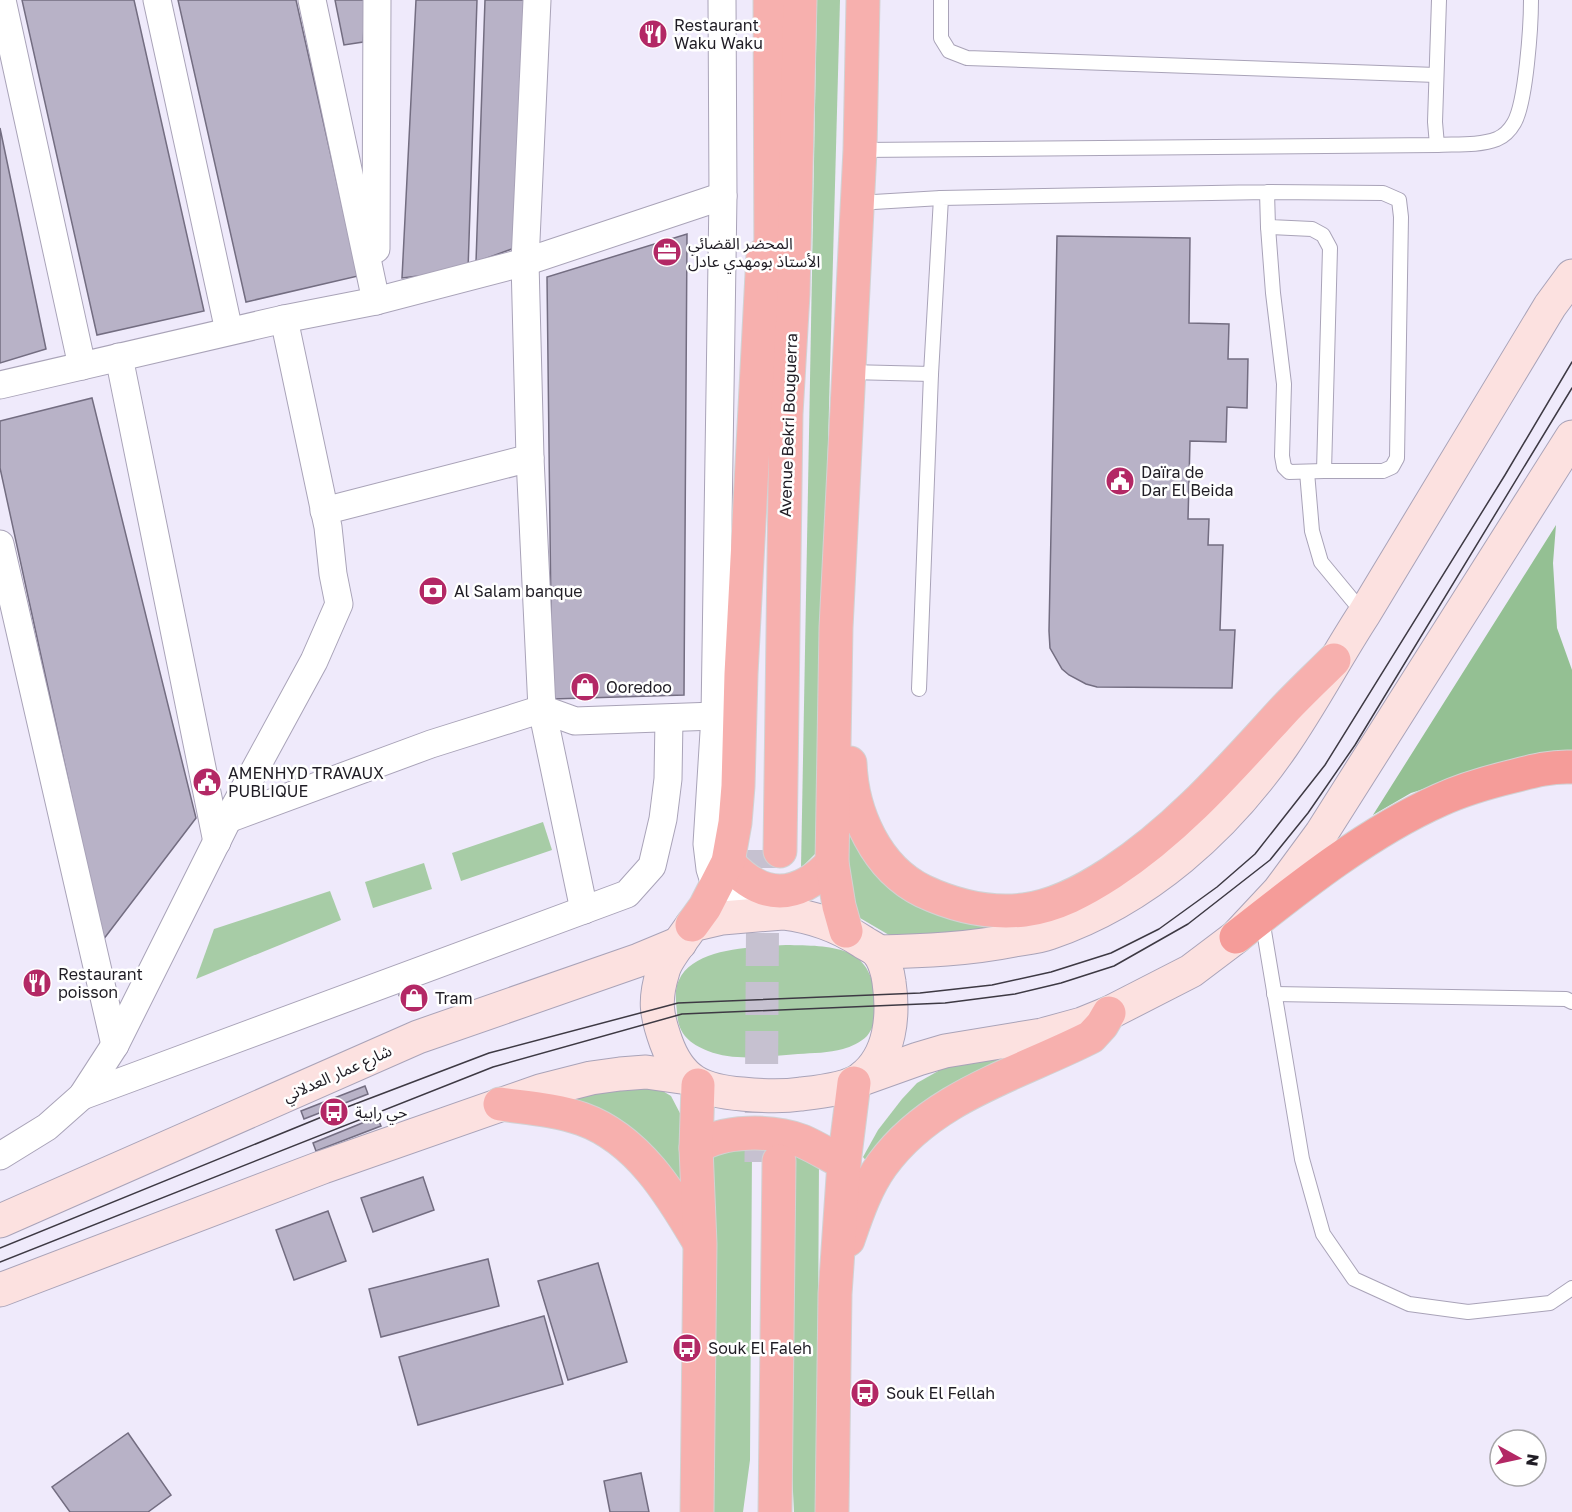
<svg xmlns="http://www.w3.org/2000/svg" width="1572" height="1512" font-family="'Golos Text','Noto Sans Arabic',sans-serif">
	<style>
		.green { fill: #a7cca6 }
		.forest { fill: #94c093 }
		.building { fill: #b8b2c7; stroke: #736d81; stroke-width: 1.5 }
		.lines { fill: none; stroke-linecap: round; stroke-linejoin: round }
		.trunk-tunnel { stroke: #c6c1d0; stroke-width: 33; stroke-dasharray: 33 16; stroke-linecap: butt }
		.service-casing { stroke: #a9a3b8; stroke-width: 16 }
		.minor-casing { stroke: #a9a3b8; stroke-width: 29 }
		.secondary-casing { stroke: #a9a3b8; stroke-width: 35 }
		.trunk-casing { stroke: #d2d2d3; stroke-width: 35 }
		.motorway-casing { stroke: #d2d2d3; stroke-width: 35 }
		.service { stroke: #fff; stroke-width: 14 }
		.minor { stroke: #fff; stroke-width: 27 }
		.secondary { stroke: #fce1e0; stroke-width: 33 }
		.trunk { stroke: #f7b0ae; stroke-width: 33 }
		.motorway { stroke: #f59c99; stroke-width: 33 }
		.tram { stroke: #3d3943; stroke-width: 1.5 }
		.labels { text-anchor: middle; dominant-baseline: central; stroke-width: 5; stroke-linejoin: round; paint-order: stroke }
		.poi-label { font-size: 16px; fill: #201d25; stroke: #fff; text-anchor: start }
		.street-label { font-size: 16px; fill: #201d25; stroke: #fff }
	</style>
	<rect width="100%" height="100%" fill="#efeafb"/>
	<g class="green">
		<path d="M817 0H840L817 852 801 868Z"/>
		<path d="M845 808 866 855 996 922 986 941 889 935 860 918 844 880Z"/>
		<path d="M543 822 552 850 461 881 452 853Z"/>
		<path d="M424 863 432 889 373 908 365 882Z"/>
		<path d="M330 891 341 920 196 979 214 929Z"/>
		<path d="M786 945C831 946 873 944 875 1001 875 1014 876 1025 867 1036 861 1042 851 1047 843 1049 829 1053 813 1053 798 1054 769 1056 736 1062 708 1051 688 1043 678 1033 677 1012 676 1002 674 989 679 980 694 947 755 947 786 945Z"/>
		<path d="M1029 1047 867 1162 863 1157 878 1130 902 1099 917 1083 947 1066Z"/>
		<path d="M651 1084 671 1096 683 1119 689 1201 614 1118 572 1097Z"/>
		<path d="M793 1145 819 1161 817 1512H794L790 1431V1154L752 1152 750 1460 743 1512H711V1172L713 1156 722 1151Z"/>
	</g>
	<path class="forest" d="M1556 525 1553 563 1557 628 1572 670V751L1480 771 1411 793 1373 815Z"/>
	<g class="building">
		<path d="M22 0H134L204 311 97 335Z"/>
		<path d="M178 0H296L358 276 246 302Z"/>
		<path d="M335 0H366L363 42 344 45Z"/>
		<path d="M416 0H477L468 270 402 278Z"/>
		<path d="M485 0H530L520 246 476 262Z"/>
		<path d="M0 128 46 349 0 363Z"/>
		<path d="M687 234 684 695 552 699 547 277Z"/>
		<path d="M1057 236 1190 238 1189 323 1229 324 1228 359H1248L1247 408 1227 407 1226 442 1190 441 1188 519H1209L1208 545H1223L1220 630H1235L1232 688 1097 687 1086 684 1069 675 1062 669 1050 648 1049 631Z"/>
		<path d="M92 398 196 818 103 940 0 468V421Z"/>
		<path d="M415 987 422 1002 406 1009 399 995Z"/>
		<path d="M365 1086 368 1094 304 1119 301 1111Z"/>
		<path d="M377 1117 381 1126 316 1151 313 1143Z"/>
		<path d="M423 1177 434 1210 373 1232 361 1198Z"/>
		<path d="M328 1211 346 1261 294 1280 276 1230Z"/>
		<path d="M488 1259 499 1306 381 1337 369 1289Z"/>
		<path d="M598 1263 627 1362 568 1380 538 1281Z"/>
		<path d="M544 1316 563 1384 418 1425 399 1357Z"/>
		<path d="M128 1433 171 1495 148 1512H70L52 1487Z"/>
		<path d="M641 1473 649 1512H610L604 1481Z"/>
	</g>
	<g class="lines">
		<path class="trunk-tunnel" d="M761 1162 763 850"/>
		<g class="service-casing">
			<g id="service">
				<path d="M941 0V38L949 51 967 58 1436 75"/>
				<path d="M1437 145C1455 144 1479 146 1497 139 1504 136 1510 130 1514 123 1526 103 1531 25 1531 0"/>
				<path d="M860 150 1437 145 1435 122 1439 0"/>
				<path d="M857 203 941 198"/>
				<path d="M1268 227 1273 293 1284 384 1282 456 1284 467 1289 472 1324 471"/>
				<path d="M849 372 931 374 941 198 1267 192 1383 193 1399 200 1401 217 1397 458 1392 467 1383 471H1324L1330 248 1323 235 1312 229 1268 227 1267 192"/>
				<path d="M1307 472 1312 531 1321 562 1364 614"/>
				<path d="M919 689 931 374"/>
				<path d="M1262 919 1302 1159 1323 1234 1354 1279 1409 1304 1468 1312 1550 1303 1572 1288"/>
				<path d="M1274 994 1566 999 1572 1002"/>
			</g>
		</g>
		<g class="minor-casing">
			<g id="minor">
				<path d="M2 0 82 366"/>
				<path d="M157 0 229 331"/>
				<path d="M312 0 376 301"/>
				<path d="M537 0 525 262 530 458 542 709 584 910"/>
				<path d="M722 0 723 196 715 716 707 844 710 869 716 888 753 914"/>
				<path d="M376 249 377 0"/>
				<path d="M119 357 217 842"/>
				<path d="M0 385 284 319 376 301 525 262 723 196"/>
				<path d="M324 511 530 458"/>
				<path d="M0 544 115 1045"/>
				<path d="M228 819 431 744 542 709 575 721 715 716"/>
				<path d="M82 1096 627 894 652 866 663 819 668 779 669 719"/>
				<path d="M0 1156 47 1127 82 1096 115 1045 228 819 314 661 339 604 333 574 328 527 284 319"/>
			</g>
		</g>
		<g class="secondary-casing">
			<g id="secondary">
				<path d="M783 913C813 917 837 925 863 942 867 945 875 948 878 952 884 959 888 973 889 982 894 1015 891 1056 862 1078 849 1089 818 1092 801 1094 781 1097 762 1096 742 1094 702 1091 680 1081 666 1042 656 1014 654 1000 663 971 666 958 684 938 692 925L722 918Z"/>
				<path d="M878 952C924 951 969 949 1014 940 1026 938 1038 937 1049 933 1146 900 1226 828 1283 745 1312 703 1336 657 1364 614L1550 306 1572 276"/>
				<path d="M862 1079 918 1059 945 1051 1042 1035 1082 1024 1109 1013 1191 971 1236 937 1279 891 1321 834 1572 437"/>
				<path d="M0 1221 418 1037 639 960 680 943"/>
				<path d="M0 1290 323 1167 540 1091 591 1078 620 1074 646 1072 688 1078"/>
			</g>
		</g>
		<g class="trunk-casing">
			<g id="trunk">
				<path d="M770 0 771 278"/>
				<path d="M850 763C852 813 876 868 923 891 955 906 989 914 1024 910 1056 906 1085 890 1111 873 1178 829 1229 770 1283 711 1299 694 1317 677 1334 660"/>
				<path d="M780 851 786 414 793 294 800 0"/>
				<path d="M728 862C762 901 797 900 832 863"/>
				<path d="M692 925 705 907 728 862 735 823 738 786 741 674 763 255"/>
				<path d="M846 931 839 906 832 863 836 628 860 150 863 0"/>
				<path d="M500 1104C528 1108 556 1110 582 1119 638 1139 671 1194 699 1242"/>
				<path d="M696 1148C722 1129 773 1130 802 1141 816 1147 830 1156 844 1163"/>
				<path d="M848 1240C857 1214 866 1187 882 1165 932 1096 1018 1074 1091 1037L1102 1025 1109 1013"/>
				<path d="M697 1512 700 1244 696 1148 698 1085"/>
				<path d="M775 1512 779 1161"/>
				<path d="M832 1512 835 1294 844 1163 854 1083"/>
			</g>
		</g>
		<g class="motorway-casing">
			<path id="motorway" d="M1236 937C1298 888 1368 832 1440 800 1464 789 1489 782 1514 776 1533 771 1552 766 1572 767"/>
		</g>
		<use href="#service" class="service"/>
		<use href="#minor" class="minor"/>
		<use href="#secondary" class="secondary"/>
		<use href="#trunk" class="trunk"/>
		<use href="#motorway" class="motorway"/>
		<g class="tram">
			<path d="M0 1248 334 1112 489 1053 678 1003 920 993 992 985 1051 972 1111 953 1159 929 1217 887 1255 854 1325 765 1505 475 1572 362"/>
			<path d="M0 1262 493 1067 682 1014 945 1003 1015 994 1061 983 1114 966 1188 924 1270 860 1308 813 1355 745 1572 388"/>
		</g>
	</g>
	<defs>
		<g id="restaurant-disc" transform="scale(1.5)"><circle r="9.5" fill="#b32865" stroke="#fff"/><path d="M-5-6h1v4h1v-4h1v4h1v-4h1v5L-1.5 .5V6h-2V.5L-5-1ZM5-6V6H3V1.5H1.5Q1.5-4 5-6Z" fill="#fff"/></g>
		<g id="office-disc" transform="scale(1.5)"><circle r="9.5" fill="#b32865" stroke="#fff"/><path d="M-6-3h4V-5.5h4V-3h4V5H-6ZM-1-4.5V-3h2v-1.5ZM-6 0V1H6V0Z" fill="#fff"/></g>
		<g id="civic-disc" transform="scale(1.5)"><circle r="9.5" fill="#b32865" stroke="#fff"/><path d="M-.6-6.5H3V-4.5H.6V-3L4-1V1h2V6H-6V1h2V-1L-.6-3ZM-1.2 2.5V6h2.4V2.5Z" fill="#fff"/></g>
		<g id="bank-disc" transform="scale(1.5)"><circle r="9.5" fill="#b32865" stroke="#fff"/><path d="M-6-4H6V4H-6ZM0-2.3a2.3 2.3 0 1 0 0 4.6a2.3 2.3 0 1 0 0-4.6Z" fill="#fff"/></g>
		<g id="shop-disc" transform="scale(1.5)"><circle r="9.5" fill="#b32865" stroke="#fff"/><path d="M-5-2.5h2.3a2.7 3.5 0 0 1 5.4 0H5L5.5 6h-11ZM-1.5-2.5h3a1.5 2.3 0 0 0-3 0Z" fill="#fff"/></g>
		<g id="bus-disc" transform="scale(1.5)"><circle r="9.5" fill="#b32865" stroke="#fff"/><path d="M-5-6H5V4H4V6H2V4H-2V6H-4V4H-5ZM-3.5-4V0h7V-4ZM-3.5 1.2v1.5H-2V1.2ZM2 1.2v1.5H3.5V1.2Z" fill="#fff"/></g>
	</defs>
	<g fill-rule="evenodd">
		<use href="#restaurant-disc" x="653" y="34"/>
		<use href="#office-disc" x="667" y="252"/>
		<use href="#civic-disc" x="1120" y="481"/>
		<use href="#bank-disc" x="433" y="591"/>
		<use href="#shop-disc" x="585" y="687"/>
		<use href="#civic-disc" x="207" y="782"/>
		<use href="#restaurant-disc" x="37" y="983"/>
		<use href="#shop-disc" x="414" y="998"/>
		<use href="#bus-disc" x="334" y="1112"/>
		<use href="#bus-disc" x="687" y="1348"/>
		<use href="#bus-disc" x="865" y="1393"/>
	</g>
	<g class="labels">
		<g class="poi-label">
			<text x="674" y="25">Restaurant<tspan x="674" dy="18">Waku Waku</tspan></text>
			<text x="688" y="243">المحضر القضائي<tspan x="688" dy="18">الأستاذ بومهدي عادل</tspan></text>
			<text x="1141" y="472">Daïra de<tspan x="1141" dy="18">Dar El Beida</tspan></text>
			<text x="454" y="591">Al Salam banque</text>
			<text x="606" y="687">Ooredoo</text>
			<text x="228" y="773">AMENHYD TRAVAUX<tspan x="228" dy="18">PUBLIQUE</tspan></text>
			<text x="58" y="974">Restaurant<tspan x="58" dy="18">poisson</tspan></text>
			<text x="435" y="998">Tram</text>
			<text x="355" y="1112">حي رابية</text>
			<text x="708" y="1348">Souk El Faleh</text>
			<text x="886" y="1393">Souk El Fellah</text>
		</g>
		<g class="street-label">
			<text transform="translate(788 425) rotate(-88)">Avenue Bekri Bouguerra</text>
			<text transform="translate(337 1073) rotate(-24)">شارع عمار العدلاني</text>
		</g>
	</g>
	<g transform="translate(1518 1458) rotate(98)"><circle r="28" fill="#ffffff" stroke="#a6a5a8" stroke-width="1.5"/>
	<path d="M0-4.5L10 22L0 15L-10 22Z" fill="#b32865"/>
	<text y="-9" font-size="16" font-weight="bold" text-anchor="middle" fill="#201d25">N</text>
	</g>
</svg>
